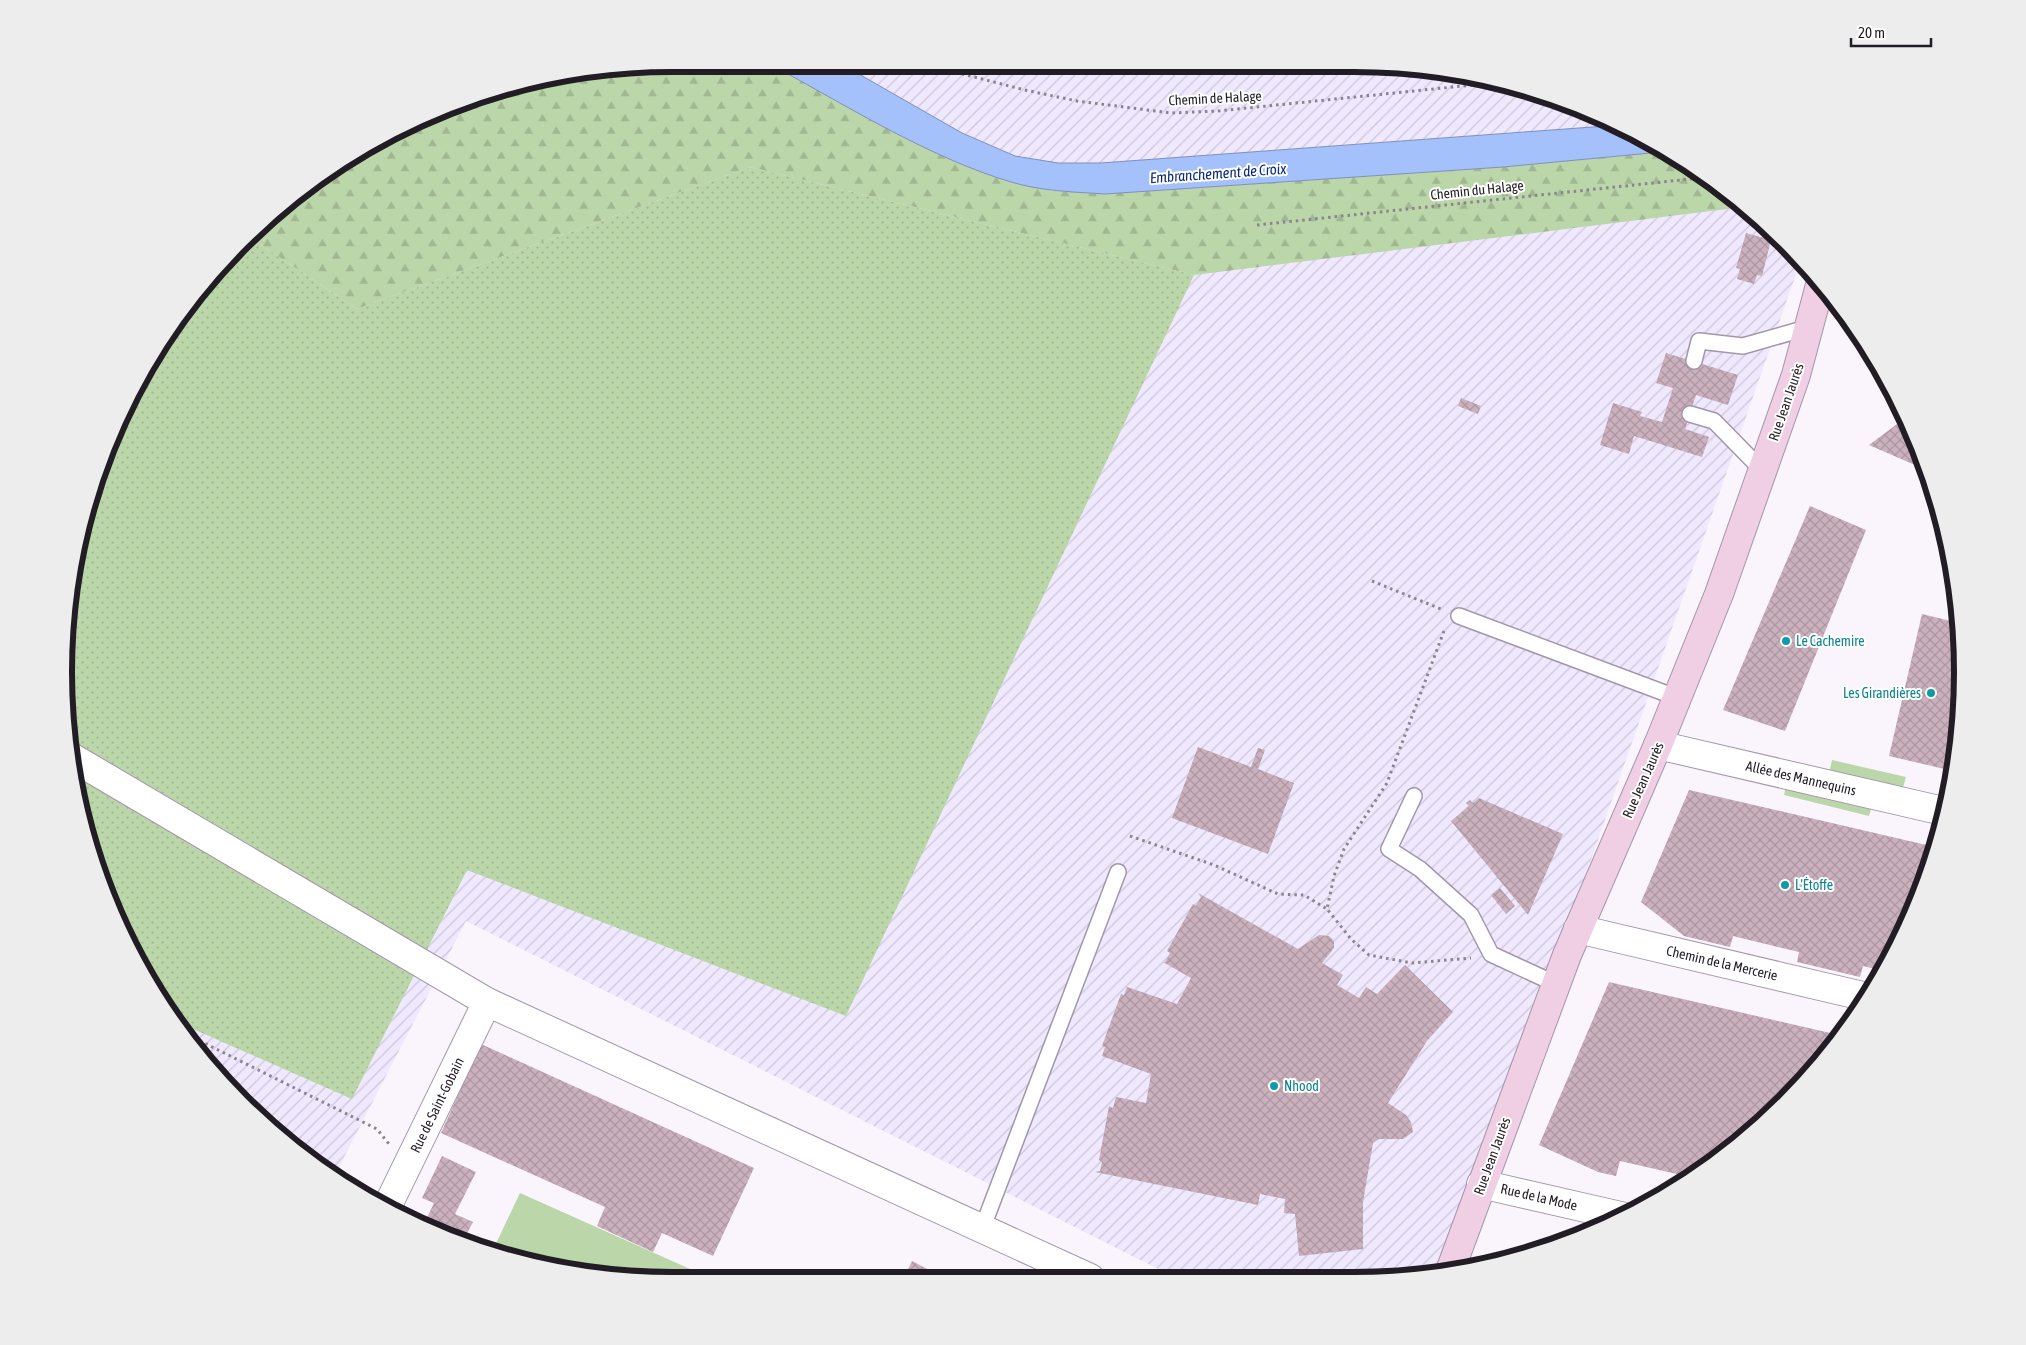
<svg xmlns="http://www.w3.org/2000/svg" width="2026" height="1345" font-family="'Asap Condensed',sans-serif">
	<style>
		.industrial { fill: url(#industrial-furrows) }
		.grass { fill: #bbd6a9 }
		.forest { fill: url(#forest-firs) }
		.park { fill: url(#park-dots) }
		.water { fill: #a5c1fb; stroke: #7e90ba }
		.building { fill: url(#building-cross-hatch) }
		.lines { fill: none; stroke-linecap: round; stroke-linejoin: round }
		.lane-casing { stroke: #a396ab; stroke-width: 18 }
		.street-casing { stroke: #a396ab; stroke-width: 30 }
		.secondary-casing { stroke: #a396ab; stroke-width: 30 }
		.path { stroke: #8a858d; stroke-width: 3; stroke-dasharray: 2.5 4; stroke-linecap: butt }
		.lane { stroke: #fff; stroke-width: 15 }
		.street { stroke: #fff; stroke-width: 28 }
		.secondary { stroke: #f0cee4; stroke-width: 28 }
		.culture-dot { fill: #0f9aa8; stroke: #fff; stroke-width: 2 }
		.labels { text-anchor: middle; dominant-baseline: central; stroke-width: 4; stroke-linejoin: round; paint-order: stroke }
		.street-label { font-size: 14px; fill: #221d24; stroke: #fff }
		.culture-label { font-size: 14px; fill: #0d838f; stroke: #fff; text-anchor: start }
		.water-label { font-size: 15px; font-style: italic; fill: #0c2a79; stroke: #fff }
		.rim { fill: none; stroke: #221d24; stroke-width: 6 }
	</style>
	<defs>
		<pattern id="industrial-furrows" width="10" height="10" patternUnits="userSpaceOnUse" patternTransform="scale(1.25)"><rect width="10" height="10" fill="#efe8fe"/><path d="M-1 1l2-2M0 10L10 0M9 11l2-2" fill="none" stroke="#cdc7da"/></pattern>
		<pattern id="forest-firs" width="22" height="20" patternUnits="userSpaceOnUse" patternTransform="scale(1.25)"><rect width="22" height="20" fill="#bbd6a9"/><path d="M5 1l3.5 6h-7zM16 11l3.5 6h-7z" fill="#a0b791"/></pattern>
		<pattern id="park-dots" width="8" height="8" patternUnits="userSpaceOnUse" patternTransform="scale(1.25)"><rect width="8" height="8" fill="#bbd6a9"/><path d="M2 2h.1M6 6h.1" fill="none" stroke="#a0b791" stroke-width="1.8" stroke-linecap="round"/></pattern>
		<pattern id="building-cross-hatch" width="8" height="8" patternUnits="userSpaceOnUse" patternTransform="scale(1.25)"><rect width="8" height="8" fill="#cab1bd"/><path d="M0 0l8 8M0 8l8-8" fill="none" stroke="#ad98a2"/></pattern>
	</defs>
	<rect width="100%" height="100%" fill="#faf4fd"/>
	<path class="industrial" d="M593 69H1433L1549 96 1622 126 1755 215 1800 263 1447 1271 1393 1280 1178 1279 466 921 336 1173 271 1130 190 1043 145 977 84 830 65 713V632L84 515 110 440 190 302 271 215 334 167 477 96Z"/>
	<g class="grass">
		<path d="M1832 760 1906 777 1902 791 1829 774Z"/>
		<path d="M1787 781 1873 802 1869 816 1784 795Z"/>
		<path d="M520 1193 708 1277 593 1276 515 1260 492 1252Z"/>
	</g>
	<path class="forest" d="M593 69H779L905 138 1011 182 1055 191 1105 194 1503 167 1661 152 1743 207 1194 275 750 167 357 309 261 245 283 206 334 167 477 96Z"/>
	<path class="park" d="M750 167 1194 275 846 1016 467 870 352 1099 175 1021 145 977 84 830 65 713V632L84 515 110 440 190 302 271 215 283 206 261 245 357 309Z"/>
	<path class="water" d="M779 69H850L962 133 1015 156 1058 163H1101L1620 125 1661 152 1503 167 1105 194C1073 192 1041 191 1011 182 931 158 852 109 779 69Z"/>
	<g class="building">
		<path d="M1746 233 1771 240 1762 276 1757 275 1754 284 1737 279 1740 269 1736 268Z"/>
		<path d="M1666 353 1738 375 1728 405 1696 395 1685 429 1709 437 1702 457 1634 436 1629 454 1600 445 1613 403 1642 412 1640 416 1662 422 1673 388 1656 383Z"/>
		<path d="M1461 398 1481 406 1478 414 1458 406Z"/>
		<path d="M1905 418 1907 423 1924 469 1869 445Z"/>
		<path d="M1810 506 1866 530 1785 731 1723 710Z"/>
		<path d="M1922 614 1959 623 1961 633 1957 752 1953 771 1889 756Z"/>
		<path d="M1198 747 1251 767 1258 748 1265 750 1258 769 1294 783 1268 854 1172 818Z"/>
		<path d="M1689 790 1935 847 1930 868 1884 971 1863 966 1860 977 1797 962 1799 952 1733 936 1730 947 1684 936 1641 902Z"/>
		<path d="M1479 798 1563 834 1528 915 1451 821 1469 806 1466 803 1470 800 1473 803Z"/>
		<path d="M1500 888 1515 906 1506 914 1491 895Z"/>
		<path d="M1198 893 1298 949 1319 935 1329 936 1334 941V948L1322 963 1343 975 1337 985 1359 998 1366 987 1377 994 1405 965 1453 1012 1427 1041 1388 1103 1406 1115 1411 1122 1413 1132 1403 1139H1379L1373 1143 1363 1202V1249L1299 1256 1295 1214 1284 1213 1285 1199 1260 1194 1258 1205 1095 1172 1100 1171 1102 1162 1099 1160 1109 1106 1113 1108 1116 1097 1146 1103 1151 1074 1102 1056 1105 1047 1102 1046 1121 994 1124 995 1127 987 1177 1004 1191 978 1163 962H1165L1170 953 1167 951 1193 904 1196 906 1201 897Z"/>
		<path d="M1609 982 1839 1035 1811 1074 1724 1156 1690 1177 1620 1161 1616 1176 1598 1172 1539 1145Z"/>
		<path d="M481 1044 754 1168 713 1256 662 1233 653 1252 597 1226 605 1207 441 1133Z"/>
		<path d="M442 1156 476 1172 455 1214 473 1222 463 1241 423 1226 434 1203 422 1198Z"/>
		<path d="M912 1261 945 1278H904Z"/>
	</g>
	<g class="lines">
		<g class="lane-casing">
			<g id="lane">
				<path d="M1694 361 1699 341 1743 346 1810 327"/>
				<path d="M1690 414 1714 421 1763 471"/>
				<path d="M1459 616 1678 698"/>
				<path d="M1414 796 1389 849 1420 869 1471 915 1491 954 1556 984"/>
				<path d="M982 1229 1118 872"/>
			</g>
		</g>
		<g class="street-casing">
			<g id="street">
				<path d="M1658 745 1943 811"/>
				<path d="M73 758 487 1002 1090 1278"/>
				<path d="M1578 929 1867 997"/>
				<path d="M1481 1184 1625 1217"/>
				<path d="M387 1207 487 1002"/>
			</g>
		</g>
		<g class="secondary-casing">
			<path id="secondary" d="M1450 1271 1567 955 1658 745 1719 594 1796 375 1820 285"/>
		</g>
		<g class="path">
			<path d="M943 69 1025 90 1077 101 1171 113 1218 111 1492 83"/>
			<path d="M1257 225 1700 178"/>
			<path d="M1372 581 1441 609"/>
			<path d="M1444 631 1387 783 1344 849 1334 876 1327 909 1351 939 1369 955 1412 963 1471 958"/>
			<path d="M1130 836 1214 865 1278 894 1304 895 1327 909"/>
			<path d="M182 1032 377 1129 389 1144"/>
		</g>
		<use href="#lane" class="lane"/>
		<use href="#street" class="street"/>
		<use href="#secondary" class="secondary"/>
	</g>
	<g class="culture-dot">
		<circle cx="1786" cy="641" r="5"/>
		<circle cx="1931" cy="693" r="5"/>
		<circle cx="1785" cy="885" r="5"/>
		<circle cx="1274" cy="1086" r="5"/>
	</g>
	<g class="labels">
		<g class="street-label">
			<text transform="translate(1215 98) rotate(-3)">Chemin de Halage</text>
			<text transform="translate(1477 190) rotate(-6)">Chemin du Halage</text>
			<text transform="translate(1786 402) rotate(-71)">Rue Jean Jaurès</text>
			<text transform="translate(1801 778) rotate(13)">Allée des Mannequins</text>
			<text transform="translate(1643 780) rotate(-66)">Rue Jean Jaurès</text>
			<text transform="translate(1722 963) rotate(13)">Chemin de la Mercerie</text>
			<text transform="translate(437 1105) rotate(-64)">Rue de Saint-Gobain</text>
			<text transform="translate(1492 1156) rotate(-70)">Rue Jean Jaurès</text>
			<text transform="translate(1539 1197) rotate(13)">Rue de la Mode</text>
		</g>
		<g class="culture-label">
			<text x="1796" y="641">Le Cachemire</text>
			<text x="1921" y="693" text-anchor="end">Les Girandières</text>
			<text x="1795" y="885">L’Étoffe</text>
			<text x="1284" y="1086">Nhood</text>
		</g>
		<g class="water-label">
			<text transform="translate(1218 173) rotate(-4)">Embranchement de Croix</text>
		</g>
	</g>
	<path d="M0 0H2026V1345H0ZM672 72H1354A600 600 0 0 1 1954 672V672A600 600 0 0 1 1354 1272H672A600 600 0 0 1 72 672V672A600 600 0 0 1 672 72Z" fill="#ededed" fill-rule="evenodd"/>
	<path class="rim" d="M672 72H1354A600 600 0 0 1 1954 672V672A600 600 0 0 1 1354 1272H672A600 600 0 0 1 72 672V672A600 600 0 0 1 672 72Z"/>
	<path d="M1851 38v8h80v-8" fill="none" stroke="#221d24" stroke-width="2.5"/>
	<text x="1858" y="38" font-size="15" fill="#221d24" stroke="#ffffff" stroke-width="4" paint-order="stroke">20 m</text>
</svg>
